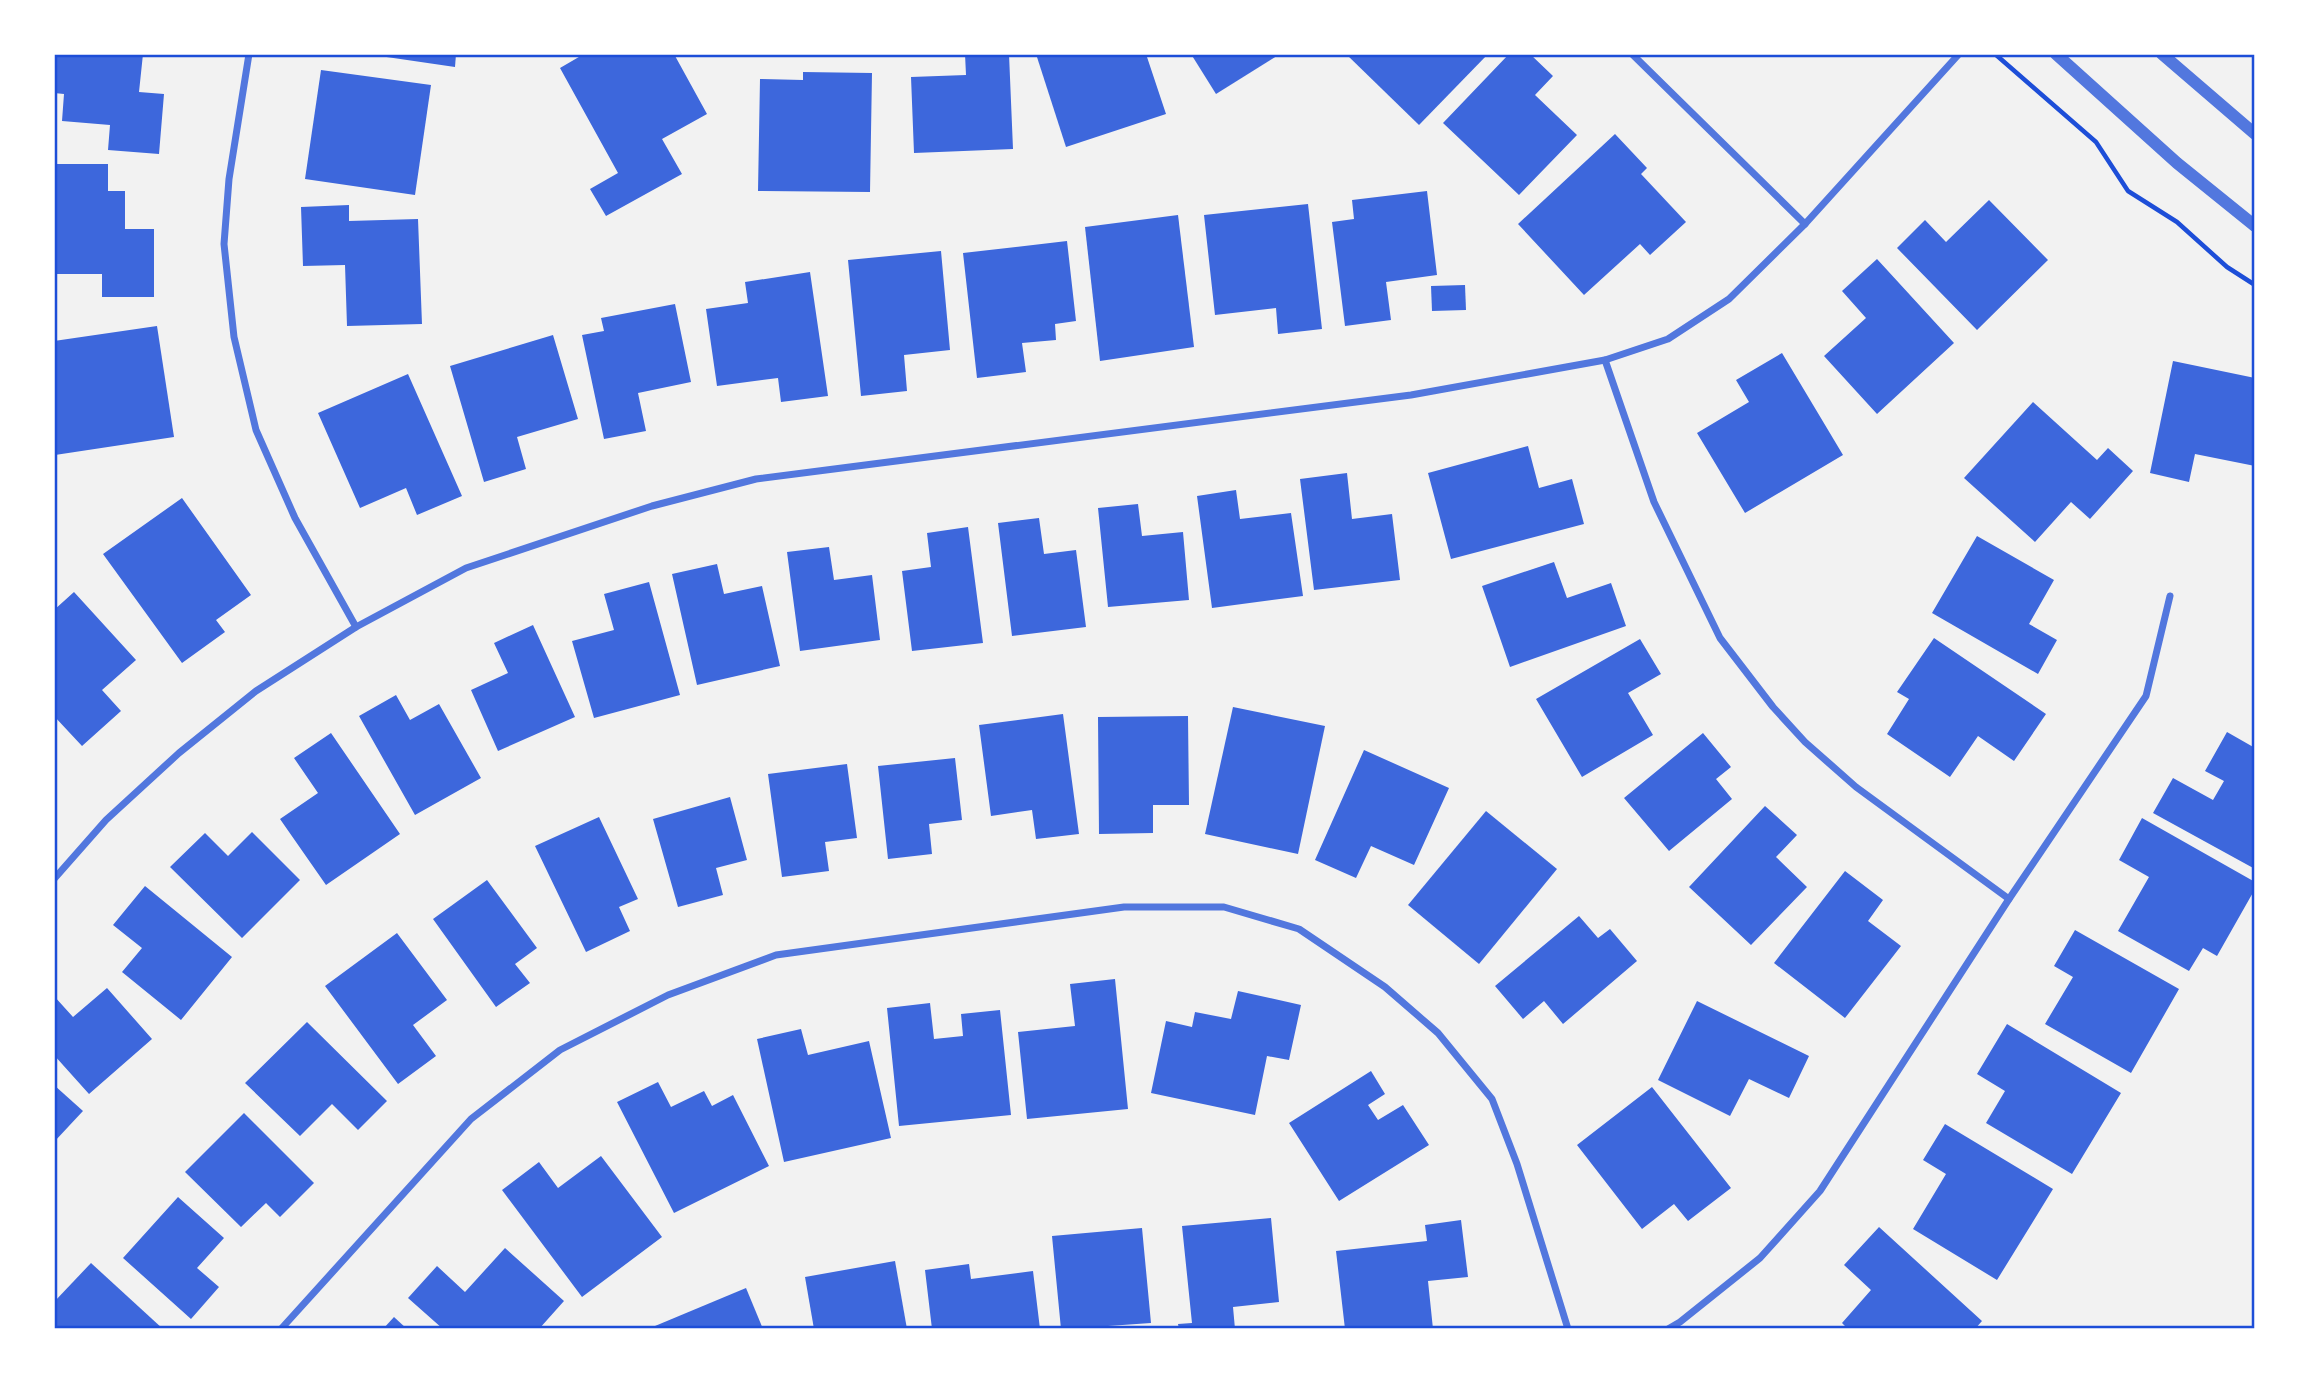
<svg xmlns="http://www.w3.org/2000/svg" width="2309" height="1383" font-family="Barlow,sans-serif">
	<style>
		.building { fill: #3d67dc }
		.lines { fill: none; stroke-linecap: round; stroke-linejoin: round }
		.path { stroke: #1d4ed8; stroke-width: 4.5 }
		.minor { stroke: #5277de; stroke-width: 7 }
		.tertiary { stroke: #5277de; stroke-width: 12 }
		.neatline { fill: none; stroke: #1d4ed8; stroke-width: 2.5 }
	</style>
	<rect width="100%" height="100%" fill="#f2f2f2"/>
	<g class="building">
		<path d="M54 54H143L139 92 164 94 159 154 108 150 110 125 62 121 64 94 54 93Z"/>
		<path d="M366 54H456L455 67Z"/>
		<path d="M584 54H674L707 114 662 139 682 174 606 216 590 189 618 173 560 68Z"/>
		<path d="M965 54H1009L1013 149 914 153 911 77 966 75Z"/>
		<path d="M1036 54H1146L1166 114 1066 147Z"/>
		<path d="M1191 54H1280L1216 94Z"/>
		<path d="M1346 54H1488L1419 125Z"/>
		<path d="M1509 54H1530L1553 76 1535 95 1577 135 1519 195 1443 123Z"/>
		<path d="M321 70 431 85 415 195 305 179Z"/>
		<path d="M803 72 872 73 870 192 758 191 760 79 803 80Z"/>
		<path d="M1615 134 1647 168 1641 174 1686 222 1650 255 1640 244 1584 295 1518 224Z"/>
		<path d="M54 164H108V191H125V229H154V297H102V274H54Z"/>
		<path d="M1427 191 1437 275 1386 282 1391 320 1345 326 1332 222 1354 219 1352 200Z"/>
		<path d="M1989 200 2048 260 1977 330 1897 248 1925 220 1946 242Z"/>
		<path d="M1308 204 1322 329 1278 334 1276 308 1215 315 1204 215Z"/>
		<path d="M349 205V221L418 219 422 324 347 326 345 265 303 266 301 207Z"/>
		<path d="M1178 215 1194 347 1100 361 1085 227Z"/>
		<path d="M1067 241 1076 321 1055 324 1056 340 1022 343 1026 372 977 378 963 253Z"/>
		<path d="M941 251 950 350 904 355 907 391 861 396 848 260Z"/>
		<path d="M1877 259 1954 343 1877 414 1824 356 1866 318 1842 291Z"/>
		<path d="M810 272 828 396 781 402 778 378 717 386 706 309 748 303 745 282Z"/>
		<path d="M1465 285 1466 310 1432 311 1431 286Z"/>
		<path d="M675 304 691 382 638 393 646 431 604 439 582 335 604 331 601 318Z"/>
		<path d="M157 326 174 437 55 455 54 341Z"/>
		<path d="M553 335 578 419 517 437 526 469 484 482 450 366Z"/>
		<path d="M1782 353 1843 455 1745 513 1697 433 1749 402 1736 380Z"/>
		<path d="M2173 361 2255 378V466L2195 454 2189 482 2150 473Z"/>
		<path d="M408 374 462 496 417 515 406 488 360 508 318 413Z"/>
		<path d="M2033 402 2097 460 2108 448 2133 471 2090 519 2071 502 2035 542 1964 478Z"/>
		<path d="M1528 446 1539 488 1572 479 1584 524 1451 559 1428 473Z"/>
		<path d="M1347 473 1352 519 1392 514 1400 580 1314 590 1300 479Z"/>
		<path d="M1236 490 1240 519 1291 513 1303 596 1212 608 1197 496Z"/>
		<path d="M182 498 251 595 216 620 225 632 182 663 103 554Z"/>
		<path d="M1138 504 1142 536 1183 532 1189 600 1108 607 1098 508Z"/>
		<path d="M1039 518 1044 554 1076 550 1086 627 1012 636 998 523Z"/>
		<path d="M968 527 983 643 912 651 902 571 931 567 927 533Z"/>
		<path d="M1977 536 2054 580 2029 624 2057 640 2038 674 1932 613Z"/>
		<path d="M829 547 834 580 872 575 880 640 800 651 787 552Z"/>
		<path d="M1554 562 1567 598 1611 583 1626 626 1510 667 1482 586Z"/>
		<path d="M717 564 724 594 762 586 780 666 697 685 672 574Z"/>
		<path d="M649 582 680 695 594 718 572 641 614 630 604 594Z"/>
		<path d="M74 592 136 660 102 690 121 711 82 746 54 716V610Z"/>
		<path d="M533 625 575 717 498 751 471 690 508 673 494 643Z"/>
		<path d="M1934 638 2046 714 2014 761 1978 736 1950 777 1887 734 1909 699 1897 692Z"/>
		<path d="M1640 639 1661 674 1628 693 1653 735 1582 777 1536 699Z"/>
		<path d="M396 695 410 720 439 704 481 778 415 815 359 716Z"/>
		<path d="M1233 707 1325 726 1298 854 1205 834Z"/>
		<path d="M1063 714 1079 834 1036 839 1032 810 991 816 979 725Z"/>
		<path d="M1188 716 1189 805H1153V833L1099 834 1098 717Z"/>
		<path d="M2227 732 2255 748V869L2153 813 2173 778 2213 800 2224 781 2205 771Z"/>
		<path d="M331 733 400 834 326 885 280 819 318 793 294 758Z"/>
		<path d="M1703 733 1731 767 1716 779 1732 799 1669 851 1624 798Z"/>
		<path d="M1364 750 1449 788 1414 865 1371 846 1356 878 1315 860Z"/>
		<path d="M955 758 962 820 929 824 932 854 888 859 878 766Z"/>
		<path d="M847 764 857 838 825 842 829 871 782 877 768 774Z"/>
		<path d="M730 797 747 860 716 868 723 895 678 907 653 819Z"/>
		<path d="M1765 806 1797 835 1776 857 1807 887 1751 945 1689 887Z"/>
		<path d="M1486 811 1557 869 1479 964 1408 905Z"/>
		<path d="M599 817 638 899 619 907 630 931 586 952 535 846Z"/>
		<path d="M2142 818 2255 882V889L2217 956 2203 948 2189 971 2118 931 2149 877 2119 860Z"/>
		<path d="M252 832 300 880 242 938 170 867 205 833 228 856Z"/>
		<path d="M1845 871 1883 900 1868 921 1901 946 1845 1018 1774 963Z"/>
		<path d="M487 880 537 948 515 964 530 983 496 1007 433 919Z"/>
		<path d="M145 886 232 957 181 1020 122 972 142 948 113 925Z"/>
		<path d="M1579 916 1598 938 1610 929 1637 961 1563 1024 1544 1001 1523 1019 1495 986Z"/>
		<path d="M2075 930 2179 989 2131 1073 2045 1024 2073 977 2054 966Z"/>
		<path d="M397 933 447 1000 413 1025 436 1056 398 1084 325 986Z"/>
		<path d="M1115 979 1128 1109 1027 1119 1018 1032 1075 1026 1070 984Z"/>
		<path d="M107 988 152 1039 89 1094 54 1055V996L73 1017Z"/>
		<path d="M1238 991 1301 1005 1289 1060 1267 1056 1255 1115 1151 1093 1166 1021 1192 1027 1195 1012 1231 1019Z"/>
		<path d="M1697 1001 1809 1056 1789 1098 1749 1079 1730 1116 1658 1080Z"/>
		<path d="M930 1003 934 1039 963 1036 961 1014 1000 1010 1011 1115 899 1126 887 1008Z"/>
		<path d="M307 1022 387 1101 358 1130 332 1104 300 1136 245 1083Z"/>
		<path d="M2007 1024 2121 1093 2072 1174 1986 1123 2005 1091 1977 1074Z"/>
		<path d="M801 1029 808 1055 869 1041 891 1138 784 1162 757 1039Z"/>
		<path d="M1371 1071 1385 1094 1368 1105 1378 1120 1403 1105 1429 1145 1339 1201 1289 1123Z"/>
		<path d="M658 1082 671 1107 704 1091 712 1106 733 1095 769 1166 674 1213 617 1102Z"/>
		<path d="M54 1085 83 1111 54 1142Z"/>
		<path d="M1652 1087 1731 1188 1688 1221 1674 1204 1642 1229 1577 1145Z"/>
		<path d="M244 1113 314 1183 280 1217 266 1203 241 1227 185 1172Z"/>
		<path d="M1945 1124 2053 1189 1997 1280 1913 1229 1946 1174 1923 1160Z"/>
		<path d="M601 1156 662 1237 582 1297 502 1190 539 1162 558 1188Z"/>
		<path d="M178 1197 224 1238 197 1268 219 1287 191 1319 123 1258Z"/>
		<path d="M1271 1218 1279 1302 1233 1307 1235 1329H1179L1178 1324 1192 1323 1182 1226Z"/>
		<path d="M1461 1220 1468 1277 1428 1281 1433 1329H1345L1336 1251 1427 1241 1425 1225Z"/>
		<path d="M1879 1227 1982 1321 1975 1329H1848L1842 1323 1871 1290 1844 1265Z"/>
		<path d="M1142 1228 1151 1323 1108 1326V1329H1061L1052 1236Z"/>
		<path d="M505 1248 564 1301 539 1329H443L408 1298 437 1266 465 1292Z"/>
		<path d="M895 1261 907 1329H814L805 1277Z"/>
		<path d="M91 1263 163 1329H54V1302Z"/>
		<path d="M969 1264 971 1279 1033 1271 1040 1329H932L925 1270Z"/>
		<path d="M746 1288 763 1329H657L655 1326Z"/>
		<path d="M394 1317 407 1329H383Z"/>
	</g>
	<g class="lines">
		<path class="path" d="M1995 54 2096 142 2128 191 2177 222 2227 267 2255 285"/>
		<g class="minor">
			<path d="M249 54 229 179 224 244 234 337 256 430 295 518 356 627"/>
			<path d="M1632 54 1805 224"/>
			<path d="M1605 360 1654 502 1720 638 1773 707 1805 742 1856 787 2009 899"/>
			<path d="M54 879 106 820 179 753 256 691 356 627 466 568 652 506 756 479 1411 395 1605 360 1668 339 1729 299 1805 224 1959 54"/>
			<path d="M281 1329 471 1119 560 1050 668 995 776 955 1124 907H1224L1299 929 1385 987 1438 1033 1492 1099 1517 1164 1568 1329"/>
			<path d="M1668 1329 1680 1322 1760 1258 1820 1191 2009 899 2146 696 2170 596"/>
		</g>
		<g class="tertiary">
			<path d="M2056 54 2177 163 2255 226"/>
			<path d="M2162 54 2255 134"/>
		</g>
	</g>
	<rect width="2309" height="1383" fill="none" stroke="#ffffff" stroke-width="112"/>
	<rect x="56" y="56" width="2197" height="1271" class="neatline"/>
</svg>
